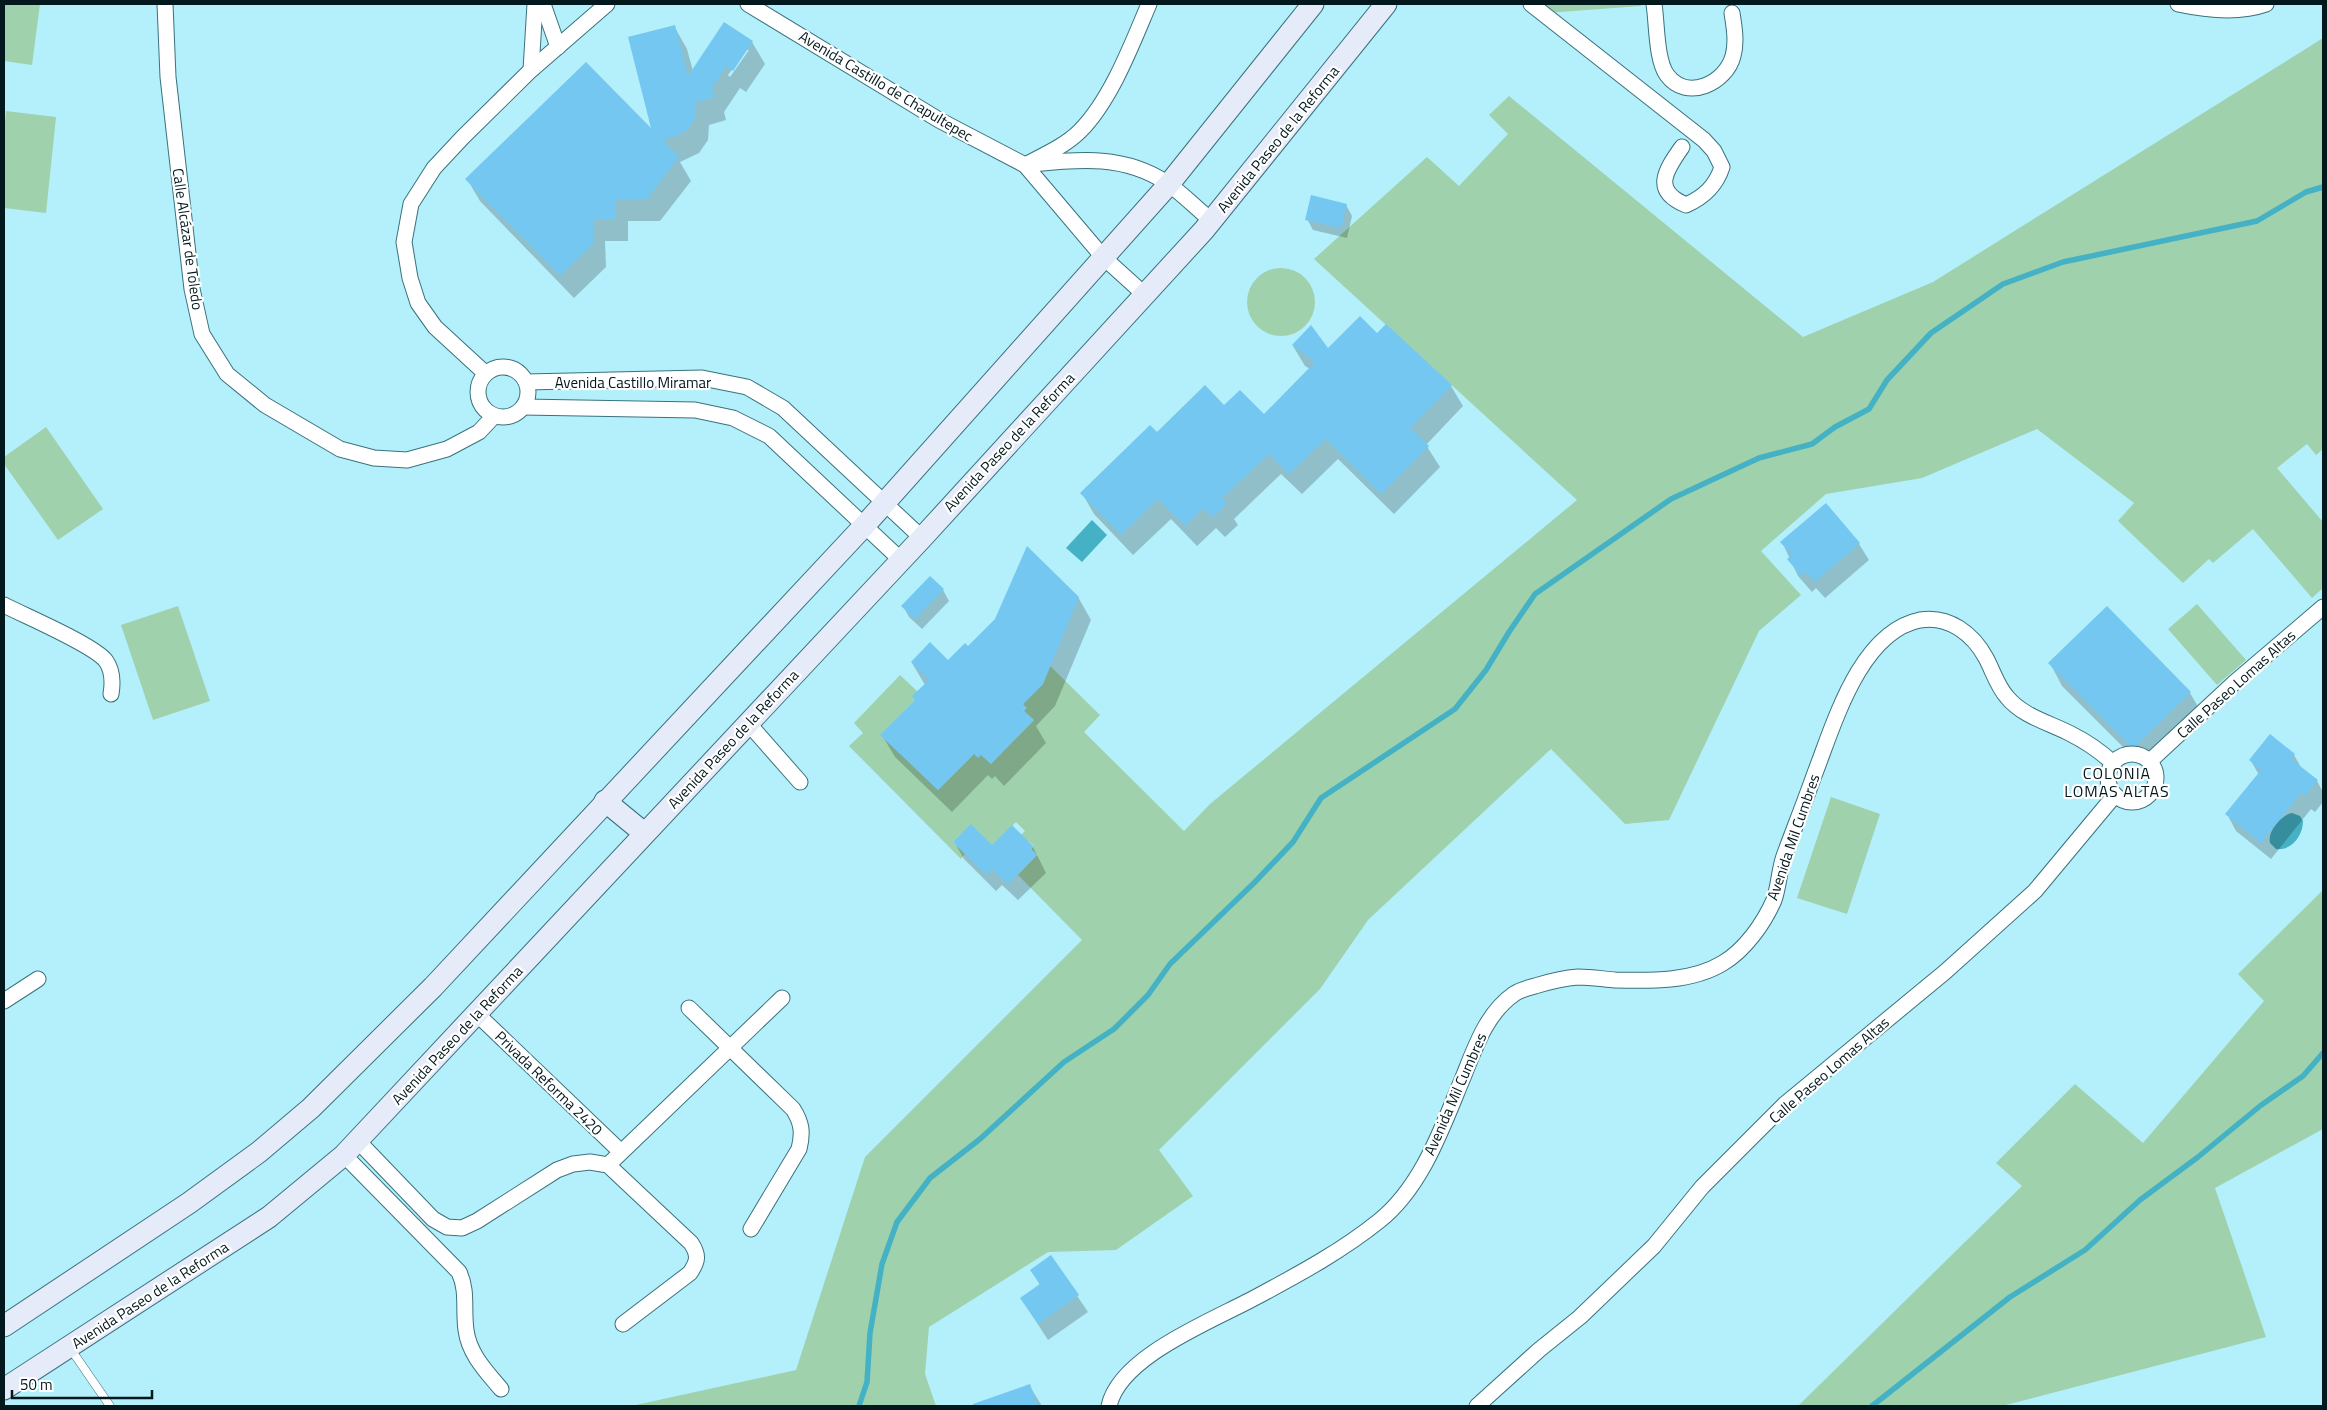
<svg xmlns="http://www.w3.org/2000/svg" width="2327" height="1410" font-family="'Titillium Web',sans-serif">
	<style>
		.green { fill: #9fd2ac }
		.water { fill: #44b1c5 }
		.shadow { fill: #0003; fill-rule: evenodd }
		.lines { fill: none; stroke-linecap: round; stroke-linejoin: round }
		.stream { stroke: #44b1c5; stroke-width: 5.5 }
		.building { fill: #73c7f1 }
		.service-casing { stroke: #39727d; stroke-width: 9 }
		.minor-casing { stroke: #39727d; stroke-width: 17 }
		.secondary-casing { stroke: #39727d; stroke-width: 23 }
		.service { stroke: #fff; stroke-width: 8 }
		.minor { stroke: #fff; stroke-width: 15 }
		.secondary { stroke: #e6ebfa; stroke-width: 21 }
		.labels { text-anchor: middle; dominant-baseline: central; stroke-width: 4.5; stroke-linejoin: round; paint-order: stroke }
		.street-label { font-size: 15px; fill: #02181d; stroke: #fff }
		.neighbourhood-label { font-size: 16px; letter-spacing: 1px; fill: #02181d; stroke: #fff }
	</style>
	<rect width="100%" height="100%" fill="#b4effc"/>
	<g class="green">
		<path d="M4 4H40L32 65 4 61Z"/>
		<path d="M1546 4H1640L1641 6 1546 13Z"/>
		<path d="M2323 38V449L2316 455 2307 444 2277 468 2323 522V588L2312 598 2253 529 2213 563 2209 559 2183 583 2118 521 2134 503 2037 429 1922 478 1826 494 1761 551 1801 595 1759 631 1669 820 1625 824 1551 749 1368 920 1320 989 1159 1150 1193 1196 1116 1250 1048 1252 929 1327 925 1374 936 1406H631L796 1370 865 1157 1082 940 1018 875 1037 855 1031 849 1034 846 1028 841 1025 844 1019 837 1025 831 1016 822 985 853 982 835 971 825 953 842 965 854 961 859 849 746 863 733 854 723 900 675 918 692 915 700 881 735 938 790 974 754 981 755 991 764 1034 720 1024 711 1023 704 1043 684 1044 660 1100 715 1084 732 1184 831 1210 804 1577 500 1314 259 1427 157 1459 186 1508 134 1489 115 1509 96 1803 337 1933 282Z"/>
		<path d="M6 111 56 117 46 213 4 208V135Z"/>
		<circle cx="1281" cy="302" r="34"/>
		<path d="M46 427 103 509 58 540 4 464V457Z"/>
		<path d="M2197 604 2246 660 2217 685 2168 629Z"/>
		<path d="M178 606 210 701 153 720 121 625Z"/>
		<path d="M1831 797 1880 814 1847 914 1797 898Z"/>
		<path d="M2323 890V1129L2215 1188 2266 1337 2002 1406H1798L2022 1186 1996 1163 2075 1084 2143 1143 2264 1001 2238 974Z"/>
	</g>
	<g class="water">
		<path d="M1092 520 1107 535 1082 562 1066 548Z"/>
		<path d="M2292 813 2300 816 2303 821C2303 835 2292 851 2276 849L2270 843C2267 832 2281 815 2292 813Z"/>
	</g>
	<g class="shadow">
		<path d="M674 26 687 49 693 71 752 42 765 64 746 92 740 88 724 112 726 120 709 125 708 140 699 153 680 162 691 181 660 221H628V241H605L606 267 574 298 480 201 467 179 653 132ZM746 50H749L730 77 728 75Z"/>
		<path d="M1346 205 1352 216 1347 238 1313 230 1307 219Z"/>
		<path d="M1377 335 1451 386 1463 406 1426 445 1440 467 1394 514 1338 459 1302 494 1281 474 1234 519 1238 525 1225 537 1216 528 1197 546 1171 519 1133 555 1094 514 1082 493 1157 434 1224 407 1264 416 1310 369 1305 366 1293 346 1328 350Z"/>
		<path d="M1826 505 1859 544 1869 560 1825 598 1816 588 1812 592 1798 576 1782 542Z"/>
		<path d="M930 578 943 590 949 601 922 629 909 617 903 606Z"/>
		<path d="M1078 597 1091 620 1055 706 1036 726 1046 743 1004 786 995 776 992 779 988 775 952 812 895 757 882 735 916 701 925 685 912 663 948 662 968 648Z"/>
		<path d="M2107 608 2190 693 2203 715 2147 771 2062 686 2050 663Z"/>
		<path d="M2294 755 2302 769 2317 781 2323 792V802L2315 812 2311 809 2271 859 2236 831 2227 814 2259 775 2251 761Z"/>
		<path d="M955 843 992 847H1033L1046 873 1018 900 1002 885 996 891 964 859Z"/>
		<path d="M1051 1257 1088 1312 1048 1340 1021 1298 1040 1285 1031 1270Z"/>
		<path d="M1029 1385 1042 1406H980L979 1404Z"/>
	</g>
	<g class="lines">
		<g class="stream">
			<path d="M859 1406 867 1382 870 1333 882 1264 897 1222 930 1178 980 1139 1064 1062 1114 1029 1148 995 1170 964 1255 882 1293 842 1321 798 1455 709 1486 670 1509 632 1535 594 1671 499 1759 458 1812 444 1835 427 1869 409 1887 380 1931 333 2003 284 2063 262 2257 221 2306 192 2323 187"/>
			<path d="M1872 1406 2010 1297 2085 1250 2140 1200 2198 1157 2260 1106 2303 1076 2323 1053"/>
		</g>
	</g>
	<g class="building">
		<path d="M724 22 753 41 733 71 726 66 712 88 714 98 696 102 695 117 692 124 686 131 663 141 679 157 647 199H615L616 219H593V244L560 276 465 179 586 62 651 128 628 37 675 25 688 76Z"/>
		<path d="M1311 195 1347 204 1341 228 1305 220Z"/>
		<path d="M1360 316 1377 333 1386 324 1452 385 1410 428 1429 446 1381 494 1326 439 1289 474 1269 454 1222 498 1227 504 1213 517 1203 508 1185 526 1158 499 1121 535 1080 493 1150 425 1157 432 1205 385 1224 405 1240 390 1264 414 1315 362 1292 345 1311 325 1328 348Z"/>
		<path d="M1826 503 1860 543 1815 582 1806 572 1801 576 1787 559 1792 555 1780 542Z"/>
		<path d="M1027 546 1079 597 1043 684 1023 704 1027 708 1024 711 1034 720 991 764 981 755 978 758 974 754 938 790 880 735 915 700 912 696 929 680 911 662 930 642 948 660 965 643 968 646 995 619Z"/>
		<path d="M930 576 944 589 915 619 901 606Z"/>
		<path d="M2107 606 2191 692 2133 749 2048 663Z"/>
		<path d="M2270 734 2295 754 2291 759 2318 780 2305 796 2301 793 2261 843 2225 814 2261 770 2249 760Z"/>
		<path d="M971 824 992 845 1012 825 1034 847 1031 849 1037 855 1008 884 992 869 986 875 953 842Z"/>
		<path d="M1051 1255 1079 1295 1038 1324 1020 1298 1040 1284 1030 1270Z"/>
		<path d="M1030 1384 1038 1406H973V1404Z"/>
	</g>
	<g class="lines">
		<g class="service-casing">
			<path id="service" d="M70 1348 110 1406"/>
		</g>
		<g class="minor-casing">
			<g id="minor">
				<path d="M165 4 168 77 192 289 202 334 227 374 265 405 340 449 374 458 407 460 447 449 479 432 494 416"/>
				<path d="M543 4 558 47"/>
				<path d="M748 4 939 120 1025 165 1103 257 1145 295"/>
				<path d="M1531 4 1704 140 1714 151 1722 167C1716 186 1704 197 1686 205 1652 191 1665 171 1682 147"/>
				<path d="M1654 4C1657 23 1656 60 1667 75 1687 102 1726 83 1733 56 1737 42 1734 26 1732 13"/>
				<path d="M2178 4C2206 10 2238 14 2266 4"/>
				<path d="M531 70 535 4"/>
				<path d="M1032 164C1081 159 1125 155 1167 183 1183 194 1197 209 1212 221"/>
				<path d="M1025 165C1044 155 1065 146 1080 131 1111 100 1132 44 1149 4"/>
				<circle cx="503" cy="392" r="25"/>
				<path d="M485 373 435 327 418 303 410 278 404 242 411 204 434 168 463 137 531 70 607 4"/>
				<path d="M526 382 702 378 747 387 783 408 922 538"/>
				<path d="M523 407 695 410 733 418 769 436 901 560"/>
				<path d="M4 605C25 616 94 645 106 661 113 671 113 682 111 694"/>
				<path d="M748 723 800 782"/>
				<circle cx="2132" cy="778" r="24"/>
				<path d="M2150 761 2234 683 2323 607"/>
				<path d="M4 1001 38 979"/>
				<path d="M689 1008 793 1109C802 1123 803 1133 799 1149L751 1229"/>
				<path d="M477 1014 621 1152"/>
				<path d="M358 1141 433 1219 447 1227 462 1228 477 1221 557 1170 573 1164 590 1162 608 1165 691 1243C699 1255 698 1261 690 1273L623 1324"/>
				<path d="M344 1155 459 1272C468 1291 463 1309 466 1330 469 1354 486 1371 501 1389"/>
				<path d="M608 1165 782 998"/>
				<path d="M1109 1406C1120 1355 1217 1319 1260 1295 1301 1273 1343 1250 1379 1221 1423 1186 1443 1125 1464 1075 1476 1045 1487 1013 1514 994 1520 990 1527 988 1535 986 1548 982 1563 978 1578 977 1590 977 1603 979 1615 980 1651 981 1692 982 1723 963 1745 950 1764 923 1774 900 1779 886 1779 870 1784 856 1794 829 1805 801 1815 773 1834 724 1860 632 1920 620 1949 615 1973 634 1986 658 1993 671 1997 686 2007 697 2022 716 2050 723 2071 734 2087 742 2100 751 2113 763"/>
				<path d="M1477 1406 1539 1350 1580 1317 1654 1246 1702 1187 1785 1104 1945 972 2035 891 2115 795"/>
			</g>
		</g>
		<g class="secondary-casing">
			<g id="secondary">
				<path d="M605 801 644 833"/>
				<path d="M4 1326 189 1203 259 1152 311 1108 433 987 864 526 1169 184 1313 4"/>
				<path d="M4 1389 269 1217 344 1155 922 538 1204 230 1386 4"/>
			</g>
		</g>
		<use href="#service" class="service"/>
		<use href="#minor" class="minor"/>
		<use href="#secondary" class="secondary"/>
	</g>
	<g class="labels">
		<g class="street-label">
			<text transform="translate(886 86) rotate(31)">Avenida Castillo de Chapultepec</text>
			<text transform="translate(1278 139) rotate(-51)">Avenida Paseo de la Reforma</text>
			<text transform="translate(188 239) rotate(82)">Calle Alcázar de Toledo</text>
			<text x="633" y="382">Avenida Castillo Miramar</text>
			<text transform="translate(1009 442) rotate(-47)">Avenida Paseo de la Reforma</text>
			<text transform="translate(2236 684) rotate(-42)">Calle Paseo Lomas Altas</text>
			<text transform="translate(733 739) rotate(-47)">Avenida Paseo de la Reforma</text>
			<text transform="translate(1793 837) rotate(-71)">Avenida Mil Cumbres</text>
			<text transform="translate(457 1035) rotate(-47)">Avenida Paseo de la Reforma</text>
			<text transform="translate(1829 1070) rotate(-41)">Calle Paseo Lomas Altas</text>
			<text transform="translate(549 1083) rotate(44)">Privada Reforma 2420</text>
			<text transform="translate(1455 1094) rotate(-66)">Avenida Mil Cumbres</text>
			<text transform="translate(150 1295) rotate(-33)">Avenida Paseo de la Reforma</text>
		</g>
		<g class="neighbourhood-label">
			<text x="2117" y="773">COLONIA<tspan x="2117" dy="18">LOMAS ALTAS</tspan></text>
		</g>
	</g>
	<rect width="2327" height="1410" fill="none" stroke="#02181d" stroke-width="10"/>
	<path d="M12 1390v8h140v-8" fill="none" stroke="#02181d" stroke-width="2.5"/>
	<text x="20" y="1390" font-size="15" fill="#02181d" stroke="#ffffff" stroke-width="4" paint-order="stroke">50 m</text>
</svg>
